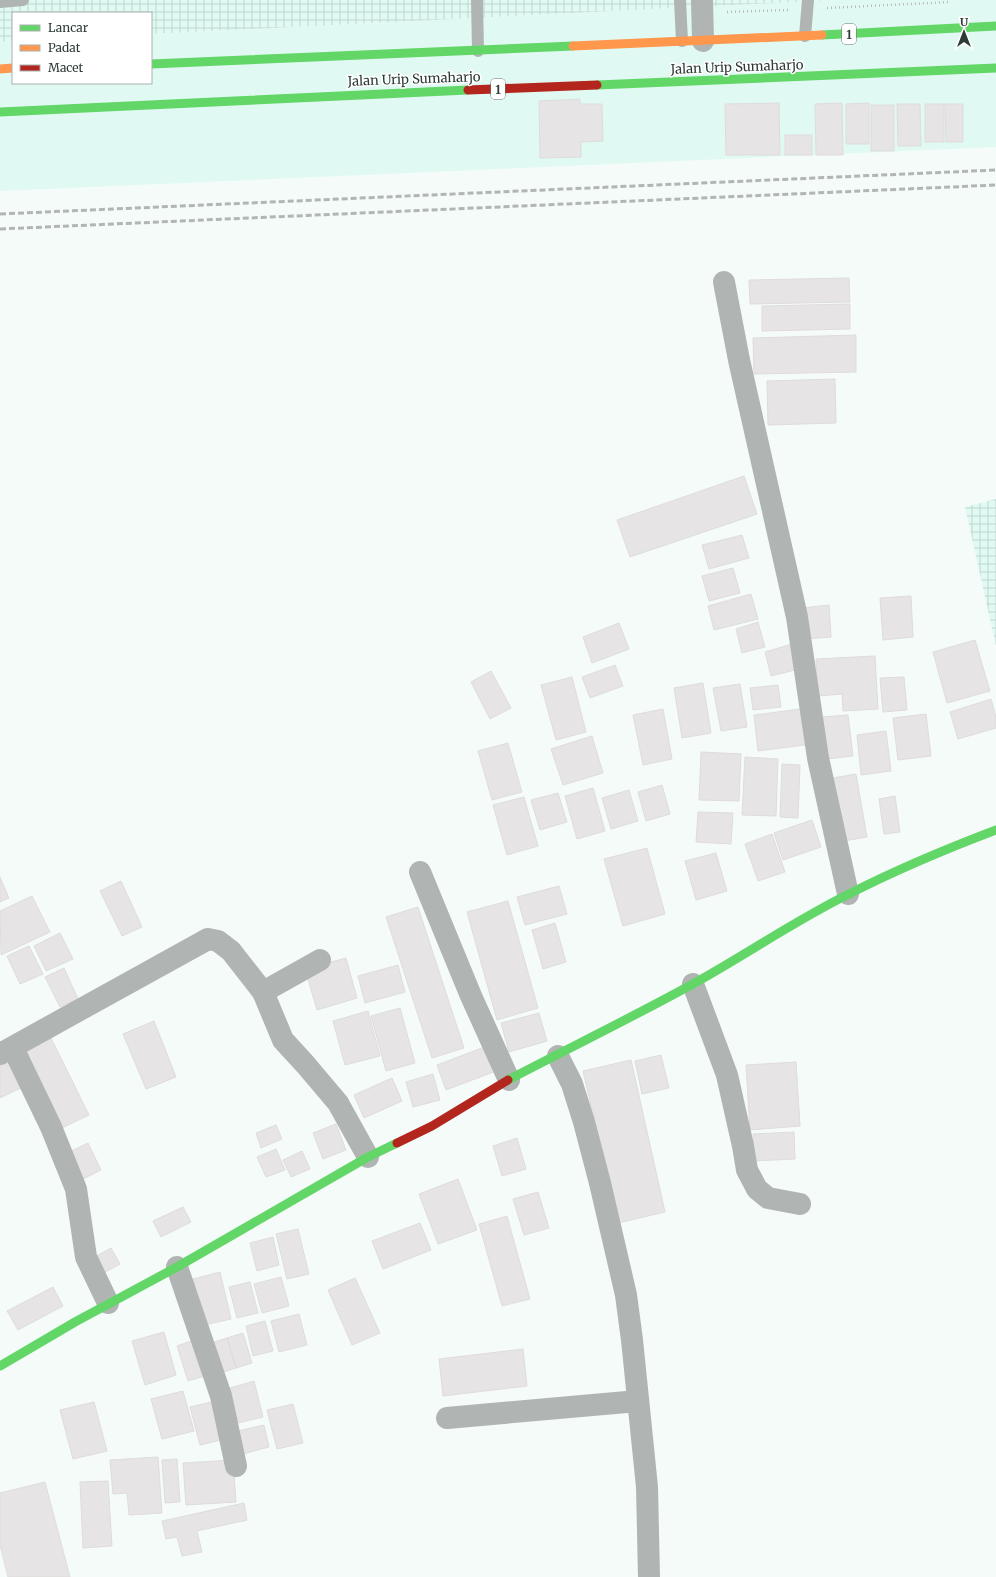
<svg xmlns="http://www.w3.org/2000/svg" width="996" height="1577" font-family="Merriweather,serif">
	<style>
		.built { fill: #e0faf3 }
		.industrial { fill: url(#industrial-grid) }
		.building { fill: #e6e4e4; stroke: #dfdcdb }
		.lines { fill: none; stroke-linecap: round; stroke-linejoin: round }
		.path { stroke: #b5bab8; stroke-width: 2.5; stroke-dasharray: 1 3; stroke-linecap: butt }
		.lane { stroke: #b0b4b3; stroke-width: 12 }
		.street { stroke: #b0b4b3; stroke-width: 22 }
		.fast { stroke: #63d668; stroke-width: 9 }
		.slow { stroke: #ff974d; stroke-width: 9 }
		.jam { stroke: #b3261e; stroke-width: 9 }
		.rail { stroke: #b1b6b5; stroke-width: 3; stroke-dasharray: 6 3; stroke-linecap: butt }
		.labels { text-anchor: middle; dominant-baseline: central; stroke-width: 3; stroke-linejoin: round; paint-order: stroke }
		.shield { fill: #fff; stroke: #6c7572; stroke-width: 1 }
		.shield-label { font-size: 12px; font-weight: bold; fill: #2d3a36 }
		.street-label { font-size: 13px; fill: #2d3a36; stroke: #fff }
	</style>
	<defs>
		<pattern id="industrial-grid" width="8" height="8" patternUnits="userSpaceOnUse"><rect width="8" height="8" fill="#e0faf3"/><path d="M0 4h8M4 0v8" fill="none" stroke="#c0d7d1"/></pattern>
	</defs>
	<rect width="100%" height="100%" fill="#f4fbf9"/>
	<path class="built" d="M836 0H996V147L0 191V42L13 41V83H151V34Z"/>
	<g class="industrial">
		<path d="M0 0H836L151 34V13H13V41L0 42Z"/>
		<path d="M996 499V646L965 507Z"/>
	</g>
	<g class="building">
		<path d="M580 99V104H602L603 141 581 142V157L540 158 539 101Z"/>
		<path d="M779 103 780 155H726L725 104Z"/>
		<path d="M842 103 843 155H816L815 104Z"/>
		<path d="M869 103V144H846V104Z"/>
		<path d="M897 104H920L921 146H898Z"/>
		<rect x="925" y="104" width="19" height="38"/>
		<path d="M945 104H963V142H946Z"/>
		<rect x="871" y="105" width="23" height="46"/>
		<rect x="785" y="135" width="27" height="20"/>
		<path d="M849 278 850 302 750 304 749 280Z"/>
		<path d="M850 304V329L762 331V306Z"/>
		<path d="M856 335V372L754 374 753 338Z"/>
		<path d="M835 379 836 423 768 425 767 381Z"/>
		<path d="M744 476 757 514 630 557 617 520Z"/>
		<path d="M742 535 749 558 709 569 702 545Z"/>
		<path d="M733 568 740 593 709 601 702 576Z"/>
		<path d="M751 594 758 619 714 630 708 606Z"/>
		<path d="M911 596 913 637 883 640 880 598Z"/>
		<path d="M829 605 831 637 805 639 802 608Z"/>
		<path d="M758 622 765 647 742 653 736 629Z"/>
		<path d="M619 623 629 649 592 663 583 637Z"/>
		<path d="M975 640 990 691 947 703 933 652Z"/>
		<path d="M792 644 799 669 771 676 765 652Z"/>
		<path d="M875 656 878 709 843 711 842 694 818 696 816 659Z"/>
		<path d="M615 665 623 686 590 698 582 677Z"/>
		<path d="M491 671 511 708 490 719 471 682Z"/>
		<path d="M572 677 586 732 556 740 541 685Z"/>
		<path d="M904 677 907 710 883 712 880 678Z"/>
		<path d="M703 683 711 733 682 738 674 688Z"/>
		<path d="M740 684 747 727 721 731 713 688Z"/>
		<path d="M778 685 781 707 753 710 750 688Z"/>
		<path d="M991 699 996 717V728L958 739 950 712Z"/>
		<path d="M808 708 813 744 758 751 754 715Z"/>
		<path d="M663 709 672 759 643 765 633 715Z"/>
		<path d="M926 714 931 756 898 760 893 718Z"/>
		<path d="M848 715 853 756 827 759 821 717Z"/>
		<path d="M886 731 891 771 861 775 857 735Z"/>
		<path d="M592 736 603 773 563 785 551 749Z"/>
		<path d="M508 743 522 792 492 800 478 751Z"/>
		<path d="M701 752 741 754 739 801 699 800Z"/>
		<path d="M745 757 778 759 776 816 742 815Z"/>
		<path d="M782 764 800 765 798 818 780 817Z"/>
		<path d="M856 774 867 837 838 842 827 779Z"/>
		<path d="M662 785 670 814 646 821 638 792Z"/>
		<path d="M593 788 605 831 577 839 565 796Z"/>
		<path d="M629 790 638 821 611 829 602 798Z"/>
		<path d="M558 793 567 822 540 830 531 800Z"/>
		<path d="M895 796 900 832 884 834 879 799Z"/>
		<path d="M524 797 538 846 507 855 493 805Z"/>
		<path d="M698 812 733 813 731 844 696 842Z"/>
		<path d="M812 820 821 847 783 860 774 833Z"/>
		<path d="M772 834 785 872 758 881 745 844Z"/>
		<path d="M647 848 665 914 623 926 604 859Z"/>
		<path d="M716 853 727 891 696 900 685 861Z"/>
		<path d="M0 877 9 898 0 902Z"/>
		<path d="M121 881 142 927 122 936 100 891Z"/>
		<path d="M559 886 567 914 525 925 517 897Z"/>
		<path d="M32 896 50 932 1 955 0 911Z"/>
		<path d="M508 901 538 1008 497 1020 467 912Z"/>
		<path d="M418 907 464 1048 432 1058 386 917Z"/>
		<path d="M555 923 566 962 543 969 532 930Z"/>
		<path d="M60 933 73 959 46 971 34 946Z"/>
		<path d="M29 946 43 974 20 984 7 956Z"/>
		<path d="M346 958 357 998 317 1010 305 969Z"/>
		<path d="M398 965 405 992 365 1003 358 976Z"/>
		<path d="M64 968 78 999 60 1007 45 977Z"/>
		<path d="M400 1008 415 1063 386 1071 371 1016Z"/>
		<path d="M368 1011 380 1056 345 1065 333 1021Z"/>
		<path d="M539 1013 547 1041 509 1052 501 1023Z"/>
		<path d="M154 1021 176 1077 146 1089 123 1034Z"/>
		<path d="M51 1038 89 1115 60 1129 23 1051Z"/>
		<path d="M487 1046 496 1071 446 1090 437 1065Z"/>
		<path d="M14 1054 29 1084 0 1098V1061Z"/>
		<path d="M661 1055 669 1088 642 1094 635 1061Z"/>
		<path d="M631 1060 665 1212 618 1223 583 1071Z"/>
		<path d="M796 1062 800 1126 750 1130 746 1065Z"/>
		<path d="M433 1074 440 1100 413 1107 406 1082Z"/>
		<path d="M392 1078 402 1101 364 1118 354 1095Z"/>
		<path d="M336 1124 346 1150 323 1159 313 1133Z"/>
		<path d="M276 1125 282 1139 261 1148 256 1133Z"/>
		<path d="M794 1132 795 1159 754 1161 753 1134Z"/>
		<path d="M517 1138 526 1169 502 1176 493 1146Z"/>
		<path d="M88 1143 101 1170 81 1180 67 1153Z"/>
		<path d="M276 1149 285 1170 266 1177 257 1157Z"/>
		<path d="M302 1151 310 1169 291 1177 283 1160Z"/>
		<path d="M458 1179 477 1230 438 1244 419 1194Z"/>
		<path d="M538 1192 549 1228 524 1235 513 1199Z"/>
		<path d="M183 1207 191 1222 161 1237 153 1221Z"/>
		<path d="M507 1216 530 1299 502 1306 479 1224Z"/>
		<path d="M420 1223 431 1250 383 1269 372 1241Z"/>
		<path d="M298 1229 309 1274 287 1279 276 1234Z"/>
		<path d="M273 1237 279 1265 257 1271 250 1243Z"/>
		<path d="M111 1248 120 1264 100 1275 91 1259Z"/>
		<path d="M220 1272 231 1319 204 1325 193 1279Z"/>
		<path d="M281 1277 289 1306 262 1313 254 1284Z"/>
		<path d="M355 1278 380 1333 352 1345 328 1290Z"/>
		<path d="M250 1282 258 1313 237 1318 229 1287Z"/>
		<path d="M53 1287 63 1306 18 1330 7 1311Z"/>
		<path d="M299 1314 307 1345 279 1352 271 1321Z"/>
		<path d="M265 1321 273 1351 253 1356 246 1326Z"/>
		<path d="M164 1332 176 1375 145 1385 132 1341Z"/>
		<path d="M243 1333 252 1363 236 1368 227 1338Z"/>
		<path d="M227 1338 236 1368 220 1373 211 1343Z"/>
		<path d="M197 1339 208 1375 188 1381 177 1346Z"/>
		<path d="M523 1349 527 1386 443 1396 439 1359Z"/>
		<path d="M254 1381 263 1417 238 1423 230 1388Z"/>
		<path d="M183 1391 194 1431 162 1439 151 1399Z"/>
		<path d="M219 1400 229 1438 200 1445 190 1407Z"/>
		<path d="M94 1402 107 1451 73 1459 60 1410Z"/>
		<path d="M293 1404 303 1443 277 1449 267 1410Z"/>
		<path d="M264 1425 269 1447 239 1455 233 1432Z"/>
		<path d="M158 1457 162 1513 129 1515 127 1493 113 1494 110 1460Z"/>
		<path d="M177 1459 180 1502 165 1503 162 1460Z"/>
		<path d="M233 1460 236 1502 186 1505 183 1463Z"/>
		<path d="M108 1481 112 1546 83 1548 80 1482Z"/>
		<path d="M45 1482 70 1577H8L0 1545V1493Z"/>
		<path d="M244 1503 247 1520 197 1531 202 1552 182 1556 177 1537 166 1539 162 1521Z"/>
	</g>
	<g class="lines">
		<g class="path">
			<path d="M827 8 950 2"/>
			<path d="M727 12 788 10"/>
		</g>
		<g class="lane">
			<path d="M477 0 478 51"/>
			<path d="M680 0 682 41"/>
			<path d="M0 2 23 0"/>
			<path d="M805 36 808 0"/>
		</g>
		<g class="street">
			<path d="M702 0 703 41"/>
			<path d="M724 282 739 360 797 617 818 758 848 894"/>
			<path d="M420 872 471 996 509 1080"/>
			<path d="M693 984 727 1075 743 1146 747 1170 757 1189 768 1198 800 1204"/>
			<path d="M263 992 320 960"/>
			<path d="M13 1048 51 1127 76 1189 86 1257 108 1303"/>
			<path d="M0 1054 208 939 218 941 231 951 263 992 283 1040 305 1064 338 1103 368 1157"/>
			<path d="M558 1056 572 1084 584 1122 600 1183 626 1295 632 1340 647 1487 649 1577"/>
			<path d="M177 1267 221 1396 236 1466"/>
			<path d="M447 1418 638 1401"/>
		</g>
		<g class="fast">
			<path d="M822 35 996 26"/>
			<path d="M151 64 573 46"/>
			<path d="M597 85 996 68"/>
			<path d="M0 112 468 90"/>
			<path d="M508 1080C569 1048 631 1018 691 985 744 956 794 921 849 894 896 870 946 849 996 830"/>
			<path d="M0 1366 75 1322 177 1267 368 1157 397 1143"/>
		</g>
		<g class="slow">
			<path d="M573 46 822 35"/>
			<path d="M0 69 13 68"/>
		</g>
		<g class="jam">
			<path d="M468 90 597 85"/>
			<path d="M397 1143 432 1126 508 1080"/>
		</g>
		<g class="rail">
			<path d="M0 214 996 170"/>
			<path d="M0 229 996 185"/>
		</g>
	</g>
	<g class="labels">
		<g class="shield">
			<rect x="842" y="24" width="14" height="20" rx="3"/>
			<rect x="491" y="79" width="14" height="20" rx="3"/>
		</g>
		<g class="shield-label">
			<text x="849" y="34">1</text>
			<text x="498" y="89">1</text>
		</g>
		<g class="street-label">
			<text transform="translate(737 67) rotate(-2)">Jalan Urip Sumaharjo</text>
			<text transform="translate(414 79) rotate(-2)">Jalan Urip Sumaharjo</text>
		</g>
	</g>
	<rect x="12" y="12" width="140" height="72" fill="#ffffff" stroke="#abb0af"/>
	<rect x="20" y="25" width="20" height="6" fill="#63d668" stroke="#abb0af"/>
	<text x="48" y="32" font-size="12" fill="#2d3a36">Lancar</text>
	<rect x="20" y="45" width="20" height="6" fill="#ff974d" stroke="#abb0af"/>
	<text x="48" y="52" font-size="12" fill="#2d3a36">Padat</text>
	<rect x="20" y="65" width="20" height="6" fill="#b3261e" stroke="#abb0af"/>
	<text x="48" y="72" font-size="12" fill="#2d3a36">Macet</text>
	<g transform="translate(964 32)" stroke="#ffffff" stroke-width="3" paint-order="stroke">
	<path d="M0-3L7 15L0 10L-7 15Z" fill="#2d3a36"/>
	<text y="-6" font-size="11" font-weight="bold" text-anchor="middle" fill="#2d3a36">U</text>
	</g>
</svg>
